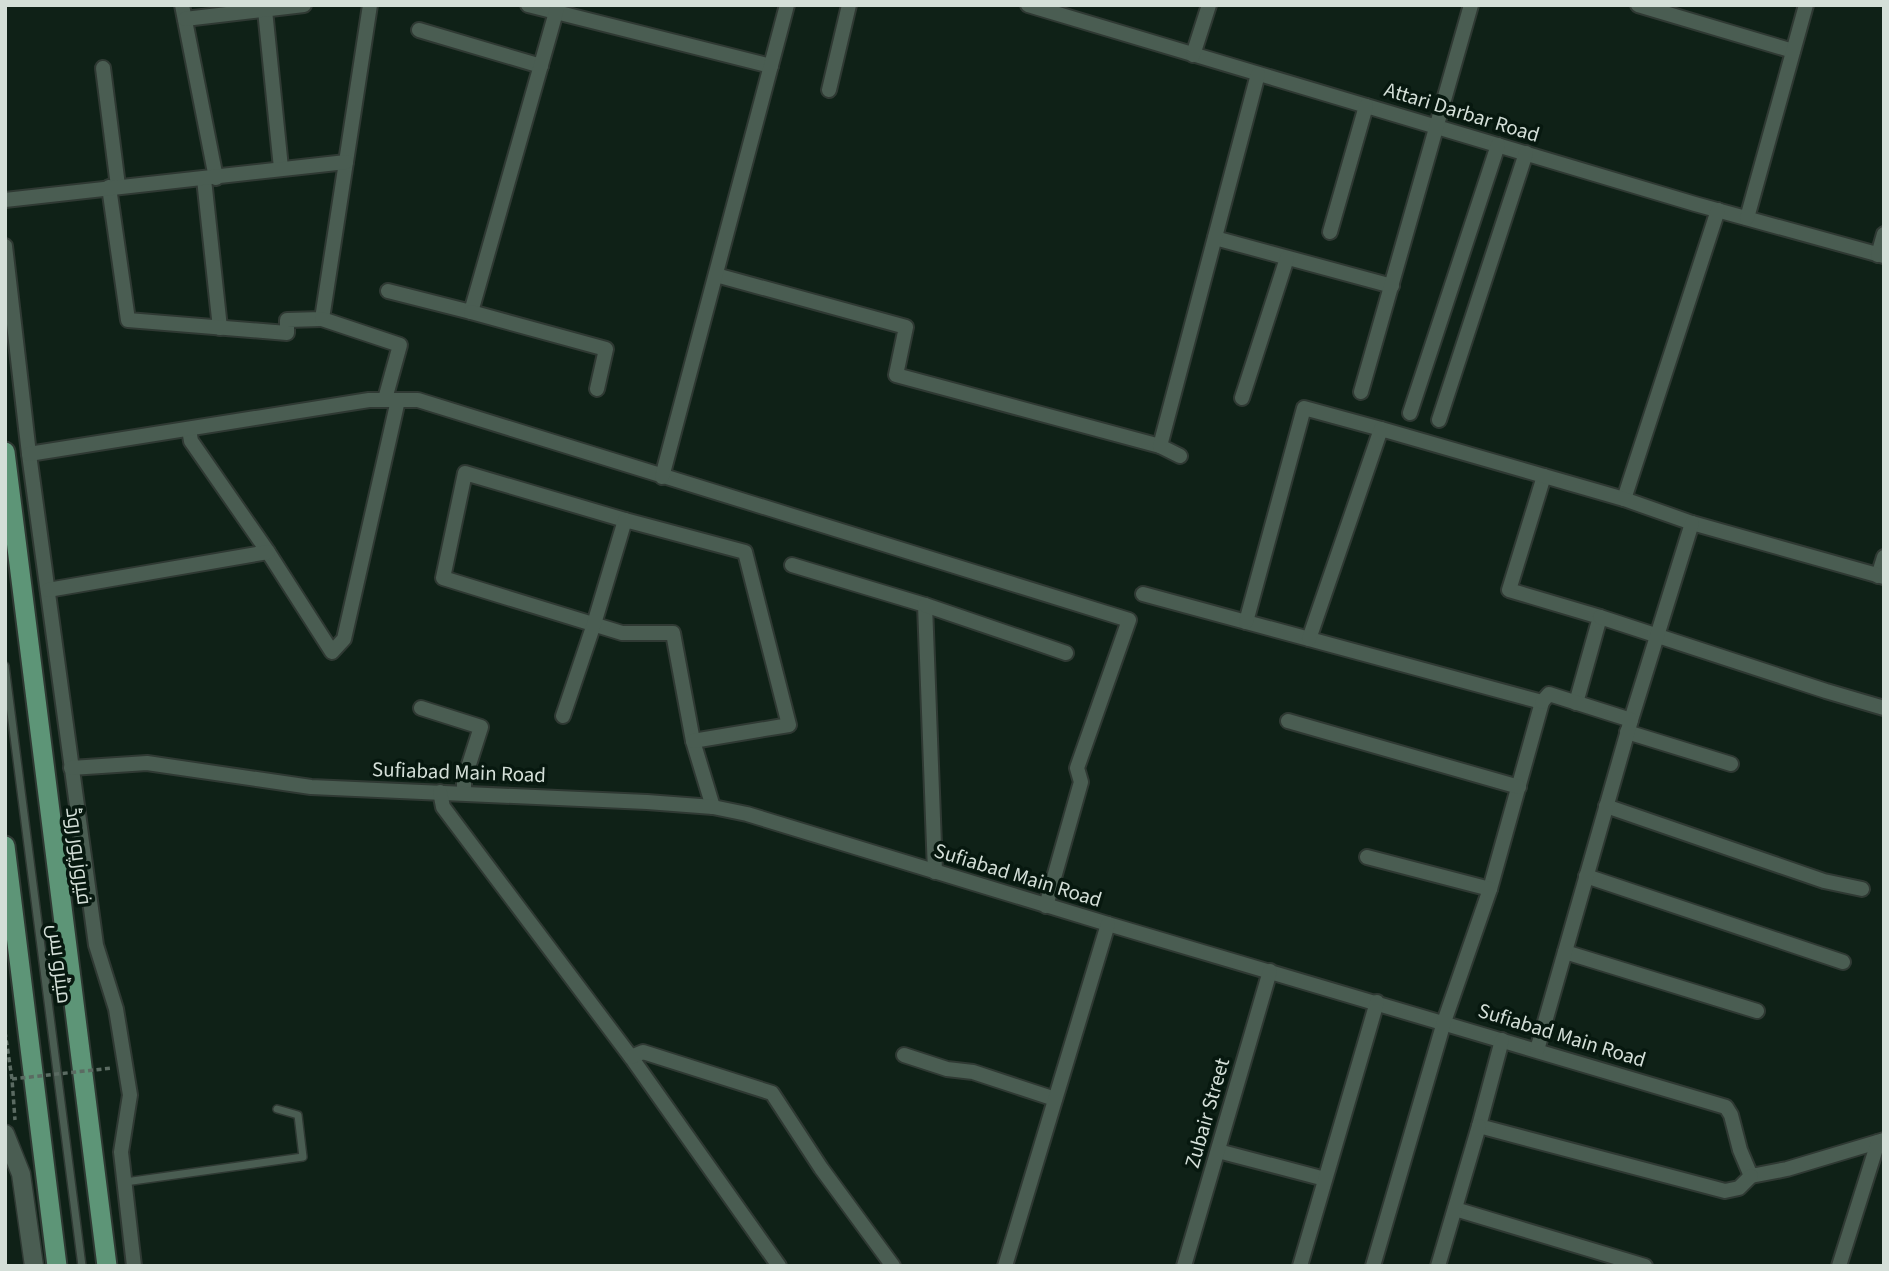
<svg xmlns="http://www.w3.org/2000/svg" width="1889" height="1271" font-family="'Source Sans 3',Cairo,sans-serif">
	<style>
		.lines { fill: none; stroke-linecap: round; stroke-linejoin: round }
		.service-casing { stroke: #2f3933; stroke-width: 10 }
		.minor-casing { stroke: #2f3933; stroke-width: 18 }
		.tertiary-casing { stroke: #2f3933; stroke-width: 21 }
		.primary-casing { stroke: #2f3933; stroke-width: 23 }
		.path { stroke: #5b6b62; stroke-width: 3.5; stroke-dasharray: 5 3.5; stroke-linecap: butt }
		.service { stroke: #4a5d52; stroke-width: 7 }
		.minor { stroke: #4a5d52; stroke-width: 14 }
		.tertiary { stroke: #4a5d52; stroke-width: 18 }
		.primary { stroke: #5d9577; stroke-width: 19 }
		.path-bridge { stroke: #5b6b62; stroke-width: 3.5; stroke-dasharray: 5 3.5; stroke-linecap: butt }
		.labels { text-anchor: middle; dominant-baseline: central; stroke-width: 7; stroke-linejoin: round; paint-order: stroke }
		.street-label { font-size: 21px; fill: #d4dfd8; stroke: #07180f }
	</style>
	<rect width="100%" height="100%" fill="#0f2117"/>
	<g class="lines">
		<g class="service-casing">
			<g id="service">
				<path d="M5 666 82 1266"/>
				<path d="M125 1182 303 1157 298 1115 277 1109"/>
			</g>
		</g>
		<g class="minor-casing">
			<g id="minor">
				<path d="M182 5 216 178"/>
				<path d="M528 5 771 66"/>
				<path d="M1028 5 1695 204 1884 256"/>
				<path d="M1638 5 1793 51"/>
				<path d="M265 10 281 168"/>
				<path d="M185 19 304 5"/>
				<path d="M419 30 541 66"/>
				<path d="M1193 55 1209 5"/>
				<path d="M103 68 118 186"/>
				<path d="M829 90 849 5"/>
				<path d="M204 179 220 328"/>
				<path d="M109 187 128 320 287 333V320L322 319 370 5"/>
				<path d="M5 200 346 162"/>
				<path d="M1747 218 1806 5"/>
				<path d="M1330 232 1366 106"/>
				<path d="M1215 238 1392 286"/>
				<path d="M5 246 29 454 96 945 116 1009 130 1095 121 1152 134 1266"/>
				<path d="M1878 255 1884 234"/>
				<path d="M716 275 906 327 896 375 1160 446"/>
				<path d="M388 291 471 312 558 5"/>
				<path d="M471 312 606 349 597 389"/>
				<path d="M322 319 400 345 385 399"/>
				<path d="M1361 392 1471 5"/>
				<path d="M1242 398 1287 258"/>
				<path d="M1410 413 1498 145"/>
				<path d="M1439 420 1526 153"/>
				<path d="M189 429 191 441 268 552 332 652 344 639 398 400"/>
				<path d="M29 454 369 400H418L1129 620 1077 768 1081 782 1046 906"/>
				<path d="M1180 456 1160 446 1258 74"/>
				<path d="M1544 476 1509 590 1600 617 1576 703"/>
				<path d="M662 477 787 5"/>
				<path d="M1624 499 1718 210"/>
				<path d="M625 520 465 473 443 578 622 633H673L693 741 713 807"/>
				<path d="M792 565 925 605 935 872"/>
				<path d="M1878 576 1884 557"/>
				<path d="M48 590 268 552"/>
				<path d="M1143 594 1542 702 1490 889"/>
				<path d="M925 605 1066 653"/>
				<path d="M1600 617 1826 691 1884 708"/>
				<path d="M1246 622 1304 408 1381 429"/>
				<path d="M1309 639 1381 429 1624 499 1692 523 1884 577"/>
				<path d="M421 708 481 727 464 780V792"/>
				<path d="M563 716 594 624 625 520 745 552 789 725 693 741"/>
				<path d="M1631 720 1692 523"/>
				<path d="M1288 721 1519 787"/>
				<path d="M1627 732 1731 764"/>
				<path d="M71 768 147 763 311 787 647 802 713 807 747 814 1108 924 1726 1107 1731 1115 1740 1150 1751 1176 1787 1169 1884 1140"/>
				<path d="M440 792 443 807 631 1057 779 1266"/>
				<path d="M1606 806 1824 881 1862 889"/>
				<path d="M1367 857 1490 889 1444 1022 1373 1266"/>
				<path d="M1586 876 1843 962"/>
				<path d="M1565 952 1757 1011"/>
				<path d="M1502 1040 1479 1126 1725 1191 1739 1188 1751 1176"/>
				<path d="M1537 1050 1631 720 1549 694 1542 702"/>
				<path d="M904 1055 947 1069 973 1072 1055 1099"/>
				<path d="M631 1057 643 1052 772 1093 821 1168 893 1266"/>
				<path d="M1218 1151 1325 1179"/>
				<path d="M1455 1209 1645 1266"/>
				<path d="M1005 1266 1108 924"/>
				<path d="M1184 1266 1270 971"/>
				<path d="M1300 1266 1377 1002"/>
				<path d="M1438 1266 1479 1126"/>
				<path d="M1839 1266 1878 1142"/>
			</g>
		</g>
		<g class="tertiary-casing">
			<path id="tertiary" d="M5 1134 21 1174 34 1266"/>
		</g>
		<g class="primary-casing">
			<g id="primary">
				<path d="M5 452 107 1266"/>
				<path d="M5 846 57 1266"/>
			</g>
		</g>
		<path class="path" d="M5 1032 12 1079 15 1120"/>
		<use href="#service" class="service"/>
		<use href="#minor" class="minor"/>
		<use href="#tertiary" class="tertiary"/>
		<use href="#primary" class="primary"/>
		<path class="path-bridge" d="M12 1079 112 1068"/>
	</g>
	<g class="labels">
		<g class="street-label">
			<text transform="translate(1462 112) rotate(17)">Attari Darbar Road</text>
			<text transform="translate(459 772) rotate(2)">Sufiabad Main Road</text>
			<text transform="translate(79 856) rotate(83)">فیروزپور روڈ</text>
			<text transform="translate(1018 875) rotate(17)">Sufiabad Main Road</text>
			<text transform="translate(60 964) rotate(83)">میٹرو بس</text>
			<text transform="translate(1562 1035) rotate(17)">Sufiabad Main Road</text>
			<text transform="translate(1207 1113) rotate(-74)">Zubair Street</text>
		</g>
	</g>
	<rect width="1889" height="1271" fill="none" stroke="#d4dfd8" stroke-width="14"/>
</svg>
